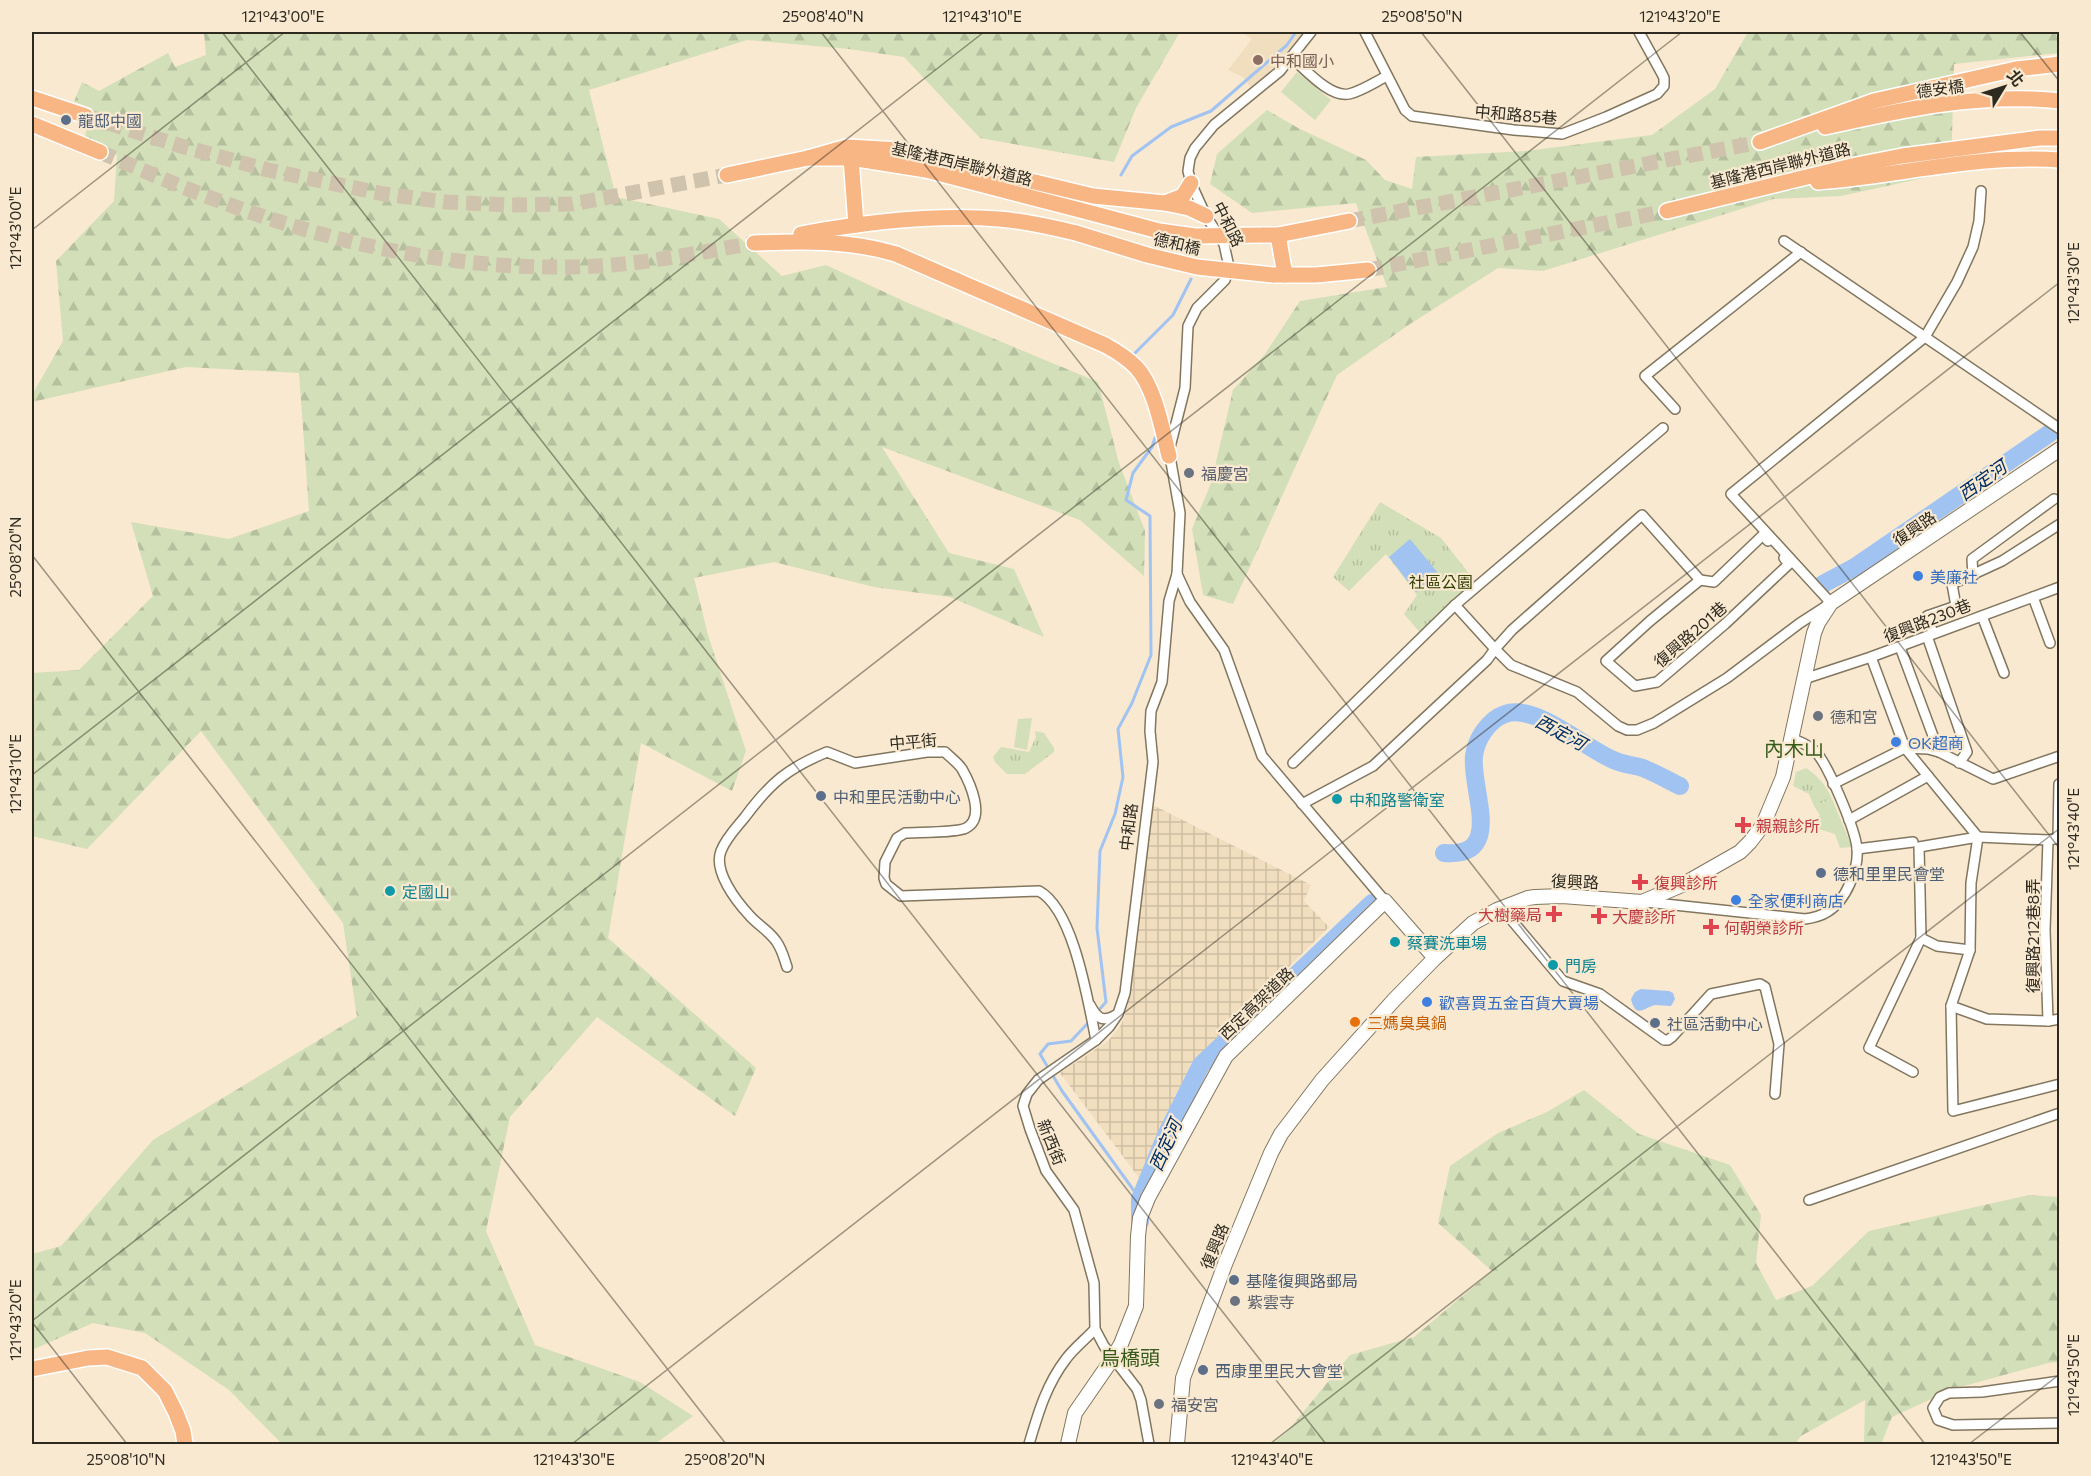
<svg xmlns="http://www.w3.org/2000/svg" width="2091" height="1476" font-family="Commissioner,'Noto Sans TC',sans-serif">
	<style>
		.built { fill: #f1debe }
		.industrial { fill: url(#industrial-grid) }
		.green { fill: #d3dfb8 }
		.forest { fill: url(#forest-firs) }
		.park { fill: url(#park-tufts) }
		.water { fill: #a1c3f2 }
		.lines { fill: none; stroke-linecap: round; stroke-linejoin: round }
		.stream { stroke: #a1c3f2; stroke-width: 3 }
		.river { stroke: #a1c3f2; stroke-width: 18 }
		.primary-tunnel { stroke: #d0c3ad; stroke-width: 15; stroke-dasharray: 15 8; stroke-linecap: butt }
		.street-casing { stroke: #83765f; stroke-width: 12 }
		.secondary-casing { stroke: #83765f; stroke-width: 16 }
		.primary-casing { stroke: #fff; stroke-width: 18 }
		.street { stroke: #fff; stroke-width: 9 }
		.secondary { stroke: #fff; stroke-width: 14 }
		.primary { stroke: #f8b685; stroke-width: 15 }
		.primary-bridge-casing { stroke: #fff; stroke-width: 18; stroke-linecap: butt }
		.primary-bridge { stroke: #f8b685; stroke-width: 15 }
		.ticks { fill: none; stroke: #2f2a20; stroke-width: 1.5; stroke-opacity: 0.45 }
		.education-dot { fill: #8d6e63; stroke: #f8e9d0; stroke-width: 2 }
		.service-dot { fill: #5c6f8a; stroke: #f8e9d0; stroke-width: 2 }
		.worship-dot { fill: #6b7280; stroke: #f8e9d0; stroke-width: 2 }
		.shop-dot { fill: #3f7fe0; stroke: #f8e9d0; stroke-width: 2 }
		.culture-dot { fill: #0f9aa8; stroke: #f8e9d0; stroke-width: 2 }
		.health-dot { fill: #e0444e; stroke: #f8e9d0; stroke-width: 2 }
		.food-dot { fill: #e8710a; stroke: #f8e9d0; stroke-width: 2 }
		.labels { text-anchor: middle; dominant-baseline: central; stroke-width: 4.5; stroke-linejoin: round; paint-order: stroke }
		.education-label { font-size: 16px; fill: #785e54; stroke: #f8e9d0; text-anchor: start }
		.street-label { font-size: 16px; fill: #2f2a20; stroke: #f8e9d0 }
		.service-label { font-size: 16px; fill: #4e5e75; stroke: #f8e9d0; text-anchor: start }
		.worship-label { font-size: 16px; fill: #5b616d; stroke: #f8e9d0; text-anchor: start }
		.shop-label { font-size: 16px; fill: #366cbe; stroke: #f8e9d0; text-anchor: start }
		.park-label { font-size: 16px; fill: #323f00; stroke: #f8e9d0 }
		.culture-label { font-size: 16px; fill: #0d838f; stroke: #f8e9d0; text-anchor: start }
		.health-label { font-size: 16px; fill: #be3a42; stroke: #f8e9d0; text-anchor: start }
		.food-label { font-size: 16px; fill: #c56008; stroke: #f8e9d0; text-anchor: start }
		.water-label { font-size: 18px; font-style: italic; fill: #002e64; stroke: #f8e9d0 }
		.quarter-label { font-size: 20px; fill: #375a1a; stroke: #f8e9d0 }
		.neatline { fill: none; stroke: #2f2a20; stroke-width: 2 }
		.ticks-label { font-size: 15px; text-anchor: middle; fill: #2f2a20 }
	</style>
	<defs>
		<pattern id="industrial-grid" width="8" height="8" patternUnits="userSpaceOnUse" patternTransform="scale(1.5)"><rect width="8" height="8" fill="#f1debe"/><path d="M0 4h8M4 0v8" fill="none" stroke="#cfbfa3"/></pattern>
		<pattern id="forest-firs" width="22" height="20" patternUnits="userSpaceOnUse" patternTransform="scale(1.5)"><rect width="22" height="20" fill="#d3dfb8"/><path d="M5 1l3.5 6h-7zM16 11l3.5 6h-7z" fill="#b5c09e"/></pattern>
		<pattern id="park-tufts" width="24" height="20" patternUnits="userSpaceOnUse" patternTransform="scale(1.5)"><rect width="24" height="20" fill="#d3dfb8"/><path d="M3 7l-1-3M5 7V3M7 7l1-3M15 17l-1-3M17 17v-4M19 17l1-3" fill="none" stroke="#b5c09e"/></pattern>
	</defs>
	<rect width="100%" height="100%" fill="#f8e9d0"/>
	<path class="built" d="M1241 32H1304L1276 67 1250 87 1243 77 1228 70 1252 39Z"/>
	<path class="industrial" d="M1153 805 1311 885 1304 901 1329 927 1232 1023 1140 1179 1060 1073 1108 1041 1121 1025 1127 1009Z"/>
	<g class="green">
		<path d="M1297 72 1331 100 1315 120 1281 92Z"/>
		<path d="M1032 718 1027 750 1014 747 1018 719Z"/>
		<path d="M1832 799 1852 847 1840 848 1835 834 1812 827 1820 815 1814 806Z"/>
	</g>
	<g class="forest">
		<path d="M208 32H1180L1136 108 1114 162 980 138 904 57 849 49 747 40 589 90 616 197 719 219 782 276 826 265 908 303 1098 382 1119 463 1145 531 1144 576 1080 520 882 447 949 553 1014 569 1044 637 950 597 874 587 774 562 694 578 708 635 746 751 732 791 641 743 608 938 756 1068 735 1116 597 1017 510 1117 486 1231 535 1345 640 1382 693 1416 655 1444H282L229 1390 145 1333 93 1323 32 1350V1254L61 1246 153 1140 357 1017 343 923 201 731 87 849 32 836V673L79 670 153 596 131 522 229 539 309 511 299 373 186 367 32 402V395L63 341 56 261 114 201 117 155 85 136 92 108 74 102 82 82 99 91 168 53 175 67 206 55 204 33Z"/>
		<path d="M1748 32H2059V53L1954 64 1951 172 1841 196 1773 199 1543 271 1498 268 1410 324 1337 375 1233 604 1203 595 1192 529 1211 483 1233 390 1265 354 1300 301 1387 287 1356 203 1252 213 1210 184 1217 154 1267 110 1298 128 1366 160 1385 180 1412 189 1416 157 1526 151 1652 135 1715 89Z"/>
		<path d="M1584 1090 1639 1134 1730 1165 1761 1215 1756 1263 1776 1300 1812 1286 1869 1231 2029 1195 2059 1197V1362L2048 1363 1953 1389 1892 1417 1881 1444H1864L1865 1400 1801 1436 1795 1444H1272L1286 1433 1350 1355 1414 1337 1492 1271 1438 1223 1450 1166 1498 1133 1547 1112Z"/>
	</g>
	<g class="park">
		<path d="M1380 502 1441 538 1478 585 1423 636 1404 614 1417 595 1386 554 1349 591 1333 577Z"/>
		<path d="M1035 731 1044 733 1054 748V752L1025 774H1007L995 762 993 757 1001 747 1029 752 1036 737Z"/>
		<path d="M1806 768C1818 776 1826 785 1832 799L1814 806 1809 794 1793 786 1796 772Z"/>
	</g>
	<g class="water">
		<path d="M1410 539 1438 573 1416 592 1389 557Z"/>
		<path d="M1641 989 1669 991 1673 993 1675 999 1671 1006C1666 1006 1660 1005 1655 1005 1645 1007 1636 1020 1631 999L1635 992Z"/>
	</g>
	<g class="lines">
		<g class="stream">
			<path d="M1121 175 1132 156 1171 127 1211 111 1287 45 1296 32"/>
			<path d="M1134 354 1173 315 1191 279"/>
			<path d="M1097 1012 1106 1002 1097 928 1100 851 1115 814 1123 777 1118 729 1132 703 1151 655 1150 516 1126 500 1133 473 1152 447 1155 438"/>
			<path d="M1089 1022 1071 1041 1048 1044 1040 1054 1062 1091 1140 1199"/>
		</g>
		<g class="river">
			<path d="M1823 584 1855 567 2050 433"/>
			<path d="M1444 853C1506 858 1470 790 1474 756 1475 748 1479 738 1484 731 1489 724 1496 717 1505 714 1537 703 1586 750 1616 761 1625 765 1634 765 1643 768 1655 773 1668 780 1680 786"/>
			<path d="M1140 1222V1199L1167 1133 1201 1065 1372 903"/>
		</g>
		<g class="primary-tunnel">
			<path d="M86 116 181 146 268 170 384 194 446 202 509 205 572 204 727 175"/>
			<path d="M100 152C138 168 175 185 214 199 334 245 467 273 597 266 650 263 702 252 754 243"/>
			<path d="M1349 221 1760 142"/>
			<path d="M1368 270 1667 211"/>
		</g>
		<g class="street-casing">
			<g id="street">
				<path d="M1311 32 1280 71 1214 125 1195 148 1190 158 1188 171 1191 183 1206 216 1224 244 1229 267 1225 280 1197 308 1188 326 1185 388 1169 451 1180 513 1177 574 1190 602 1224 650 1262 756 1385 901"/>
				<path d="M1365 32 1405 110 1412 116 1514 130 1562 134 1606 117 1657 94 1664 86V78L1661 72 1639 32"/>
				<path d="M1291 57C1305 69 1330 98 1349 94 1362 91 1375 82 1387 76"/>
				<path d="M1784 241 2060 429"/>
				<path d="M1675 409 1645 376 1801 252"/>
				<path d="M1973 576 1972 559 2054 499"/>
				<path d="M1700 580 1714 582 1763 535 1768 541"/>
				<path d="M2033 597 2050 643"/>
				<path d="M1455 605 1495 649 1512 630 1642 515 1700 580 1650 621 1606 661 1635 686 1657 682 1725 624 1789 564 1784 558"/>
				<path d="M1982 616 2004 673"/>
				<path d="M1933 633 1927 616 1956 606 1952 584 2002 561 2060 524"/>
				<path d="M1927 636 1967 752 1959 763"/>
				<path d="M1900 647 1939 752"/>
				<path d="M1871 657 1905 748 1978 837"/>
				<path d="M1804 679 1871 657 2060 587"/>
				<path d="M1293 763 1455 605 1663 428"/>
				<path d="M1833 784 1905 748 1928 749 1939 752 1993 779 2060 756"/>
				<path d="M1302 804 1373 766 1487 660 1495 649 1511 665 1577 692 1618 726 1627 730H1637L1654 723 1727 678 1800 623 1831 603 1731 494 1925 337 1957 282 1973 247 1979 221 1981 191"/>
				<path d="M1849 820 1928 776"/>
				<path d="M1978 837 1971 883 1970 950 1951 1006 1987 1019 2048 1021"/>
				<path d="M2058 837 2059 784"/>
				<path d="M2048 840 2045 930 2048 1021 2060 1019"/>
				<path d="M1857 849 1913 842"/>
				<path d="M1646 902 1805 919C1812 918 1821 916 1827 912 1846 901 1859 869 1857 848 1855 829 1828 764 1815 751 1807 744 1800 742 1791 738"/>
				<path d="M1505 907 1509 917 1563 981 1600 994 1664 1040H1668L1672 1037 1711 994 1760 984 1765 987 1779 1044 1775 1094"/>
				<path d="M1921 938 1937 946 1970 950"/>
				<path d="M787 967C784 958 782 949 776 941 769 931 758 925 750 916 736 901 713 871 721 851 726 838 737 827 745 817 770 783 788 768 827 752L855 763 927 752H945C951 758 958 763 962 769 970 783 986 818 966 828 957 833 917 832 905 833L897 838 885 862 884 878 886 884 901 896 1039 891C1074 910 1088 1002 1096 1040"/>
				<path d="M1090 1005C1097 1018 1102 1023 1116 1015"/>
				<path d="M1951 1006 1953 1111 2060 1084"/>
				<path d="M1913 1072 1869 1048 1921 938 1919 847 1978 837 2048 840 2060 838"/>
				<path d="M1809 1200 2060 1113"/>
				<path d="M2060 1381 1982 1392 1949 1393 1940 1397 1933 1408 1938 1420 1953 1425 2060 1423"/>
				<path d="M1029 1444C1038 1414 1046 1385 1066 1359 1074 1348 1086 1339 1095 1329"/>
				<path d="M1149 1444 1141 1400 1137 1389 1104 1346 1095 1329 1094 1283 1074 1210 1046 1171 1030 1129 1023 1106 1027 1094 1038 1080 1096 1040 1109 1027 1118 1014 1125 993 1153 762 1150 731 1151 711 1162 682 1169 601 1177 574"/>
			</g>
		</g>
		<g class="secondary-casing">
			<g id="secondary">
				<path d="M1068 1444 1075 1413 1113 1358 1121 1344 1136 1306 1138 1236 1140 1218 1148 1198 1226 1056 1385 901 1435 958"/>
				<path d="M1177 1444 1183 1378 1225 1264 1271 1153 1281 1134 1322 1080 1394 1000 1435 958 1473 923 1497 910 1528 898 1535 897 1562 896 1642 902 1682 885 1740 852 1750 842 1763 825 1783 777 1814 633 1818 623 1831 603 2060 449"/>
			</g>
		</g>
		<g class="primary-casing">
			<g id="primary">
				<path d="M32 98 86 116"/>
				<path d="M32 124 100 152"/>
				<path d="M1825 127C1900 110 1981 92 2060 101"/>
				<path d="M1760 142 1874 101 2016 69 2060 64"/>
				<path d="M808 158 847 147 901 150 1093 196 1165 203 1189 208 1206 216"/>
				<path d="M851 158 856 225"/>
				<path d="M727 175 808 158H851L926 170 1080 210"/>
				<path d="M1818 182C1898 176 1978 154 2060 160"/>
				<path d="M1165 203 1183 196 1191 183"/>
				<path d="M1667 211 1856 165 1902 156 2040 138H2060"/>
				<path d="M801 234C865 222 934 214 999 219 1025 221 1051 227 1076 233"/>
				<path d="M1263 235H1278L1349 221"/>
				<path d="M1278 235 1285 275"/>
				<path d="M754 243C803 241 849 240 896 254L1105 345C1116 351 1127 358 1136 367 1155 387 1162 429 1169 456"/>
				<path d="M1273 275H1316L1368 270"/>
				<path d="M32 1369 88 1358 107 1357 142 1368 165 1391 176 1413 183 1431 185 1444"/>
			</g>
		</g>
		<use href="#street" class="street"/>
		<use href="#secondary" class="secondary"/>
		<use href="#primary" class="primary"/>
		<g class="primary-bridge-casing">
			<g id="primary-bridge">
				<path d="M1080 210 1159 231 1195 236 1263 235"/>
				<path d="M1076 233 1147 255 1197 267 1273 275"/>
			</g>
		</g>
		<use href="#primary-bridge" class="primary-bridge"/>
	</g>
	<path class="ticks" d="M222 32 1326 1444M821 32 1925 1444M1421 32 2060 849M2020 32 2060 82M32 230 285 32M32 555 726 1444M32 775 984 32M32 1321 1682 32M32 1322 127 1444M572 1444 2060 282M1270 1444 2060 828M1969 1444 2060 1374"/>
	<circle class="education-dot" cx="1258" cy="60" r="6"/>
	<g class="service-dot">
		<circle cx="66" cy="120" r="6"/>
		<circle cx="821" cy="796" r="6"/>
		<circle cx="1821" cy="873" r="6"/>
		<circle cx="1655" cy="1023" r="6"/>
		<circle cx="1234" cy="1280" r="6"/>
		<circle cx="1203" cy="1370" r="6"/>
	</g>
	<g class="worship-dot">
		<circle cx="1189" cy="473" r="6"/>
		<circle cx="1818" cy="716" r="6"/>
		<circle cx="1235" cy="1301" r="6"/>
		<circle cx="1159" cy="1404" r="6"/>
	</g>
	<g class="shop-dot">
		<circle cx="1918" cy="576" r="6"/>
		<circle cx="1896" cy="742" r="6"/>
		<circle cx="1736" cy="900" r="6"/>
		<circle cx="1427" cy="1002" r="6"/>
	</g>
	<g class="culture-dot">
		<circle cx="1337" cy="799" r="6"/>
		<circle cx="390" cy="891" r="6"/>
		<circle cx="1395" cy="942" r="6"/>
		<circle cx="1553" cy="965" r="6"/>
	</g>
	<g class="health-dot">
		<path d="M1740 816h6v6h6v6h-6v6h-6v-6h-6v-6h6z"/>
		<path d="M1637 873h6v6h6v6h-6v6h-6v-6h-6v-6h6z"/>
		<path d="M1551 905h6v6h6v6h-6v6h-6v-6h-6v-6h6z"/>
		<path d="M1596 907h6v6h6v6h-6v6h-6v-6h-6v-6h6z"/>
		<path d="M1708 918h6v6h6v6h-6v6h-6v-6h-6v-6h6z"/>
	</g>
	<circle class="food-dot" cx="1355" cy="1022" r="6"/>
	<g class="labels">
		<g class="education-label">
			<text x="1270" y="60">中和國小</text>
		</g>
		<g class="street-label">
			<text transform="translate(1940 88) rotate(-7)">德安橋</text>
			<text transform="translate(1516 114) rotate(5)">中和路85巷</text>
			<text transform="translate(962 163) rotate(13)">基隆港西岸聯外道路</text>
			<text transform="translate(1780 165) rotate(-14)">基隆港西岸聯外道路</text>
			<text transform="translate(1229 224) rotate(63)">中和路</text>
			<text transform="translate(1177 243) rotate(13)">德和橋</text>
			<text transform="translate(1914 528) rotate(-34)">復興路</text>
			<text transform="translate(1927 620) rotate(-21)">復興路230巷</text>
			<text transform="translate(1690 634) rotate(-41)">復興路201巷</text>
			<text transform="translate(913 741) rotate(-5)">中平街</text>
			<text transform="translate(1128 827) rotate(-83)">中和路</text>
			<text transform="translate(1575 881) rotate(2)">復興路</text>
			<text transform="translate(2032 936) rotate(-90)">復興路212巷8弄</text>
			<text transform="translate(1256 1003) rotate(-44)">西定高架道路</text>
			<text transform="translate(1052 1142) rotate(68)">新西街</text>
			<text transform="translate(1214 1246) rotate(-68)">復興路</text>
		</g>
		<g class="service-label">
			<text x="78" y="120">龍邸中國</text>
			<text x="833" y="796">中和里民活動中心</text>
			<text x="1833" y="873">德和里里民會堂</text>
			<text x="1667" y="1023">社區活動中心</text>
			<text x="1246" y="1280">基隆復興路郵局</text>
			<text x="1215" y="1370">西康里里民大會堂</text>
		</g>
		<g class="worship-label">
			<text x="1201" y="473">福慶宮</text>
			<text x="1830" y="716">德和宮</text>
			<text x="1247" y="1301">紫雲寺</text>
			<text x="1171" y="1404">福安宮</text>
		</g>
		<g class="shop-label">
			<text x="1930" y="576">美廉社</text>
			<text x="1908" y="742">OK超商</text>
			<text x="1748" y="900">全家便利商店</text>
			<text x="1439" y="1002">歡喜買五金百貨大賣場</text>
		</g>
		<g class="park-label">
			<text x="1441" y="581">社區公園</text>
		</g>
		<g class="culture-label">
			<text x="1349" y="799">中和路警衛室</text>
			<text x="402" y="891">定國山</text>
			<text x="1407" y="942">蔡賽洗車場</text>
			<text x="1565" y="965">門房</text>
		</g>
		<g class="health-label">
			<text x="1756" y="825">親親診所</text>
			<text x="1654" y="882">復興診所</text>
			<text x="1542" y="914" text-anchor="end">大樹藥局</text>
			<text x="1612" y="916">大慶診所</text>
			<text x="1724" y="927">何朝榮診所</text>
		</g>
		<g class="food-label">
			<text x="1367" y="1022">三媽臭臭鍋</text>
		</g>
		<g class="water-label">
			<text transform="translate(1982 480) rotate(-35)">西定河</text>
			<text transform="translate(1561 732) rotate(28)">西定河</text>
			<text transform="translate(1165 1145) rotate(-66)">西定河</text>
		</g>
		<g class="quarter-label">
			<text x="1794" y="748">內木山</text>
			<text x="1130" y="1357">烏橋頭</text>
		</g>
	</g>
	<rect width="2091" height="1476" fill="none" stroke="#f8e9d0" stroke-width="66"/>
	<g transform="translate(2004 87) rotate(52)" stroke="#f8e9d0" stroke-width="4.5" paint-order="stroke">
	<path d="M0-4.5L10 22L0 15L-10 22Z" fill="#2f2a20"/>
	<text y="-9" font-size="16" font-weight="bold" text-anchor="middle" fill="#2f2a20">北</text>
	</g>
	<rect x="33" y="33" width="2025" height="1410" class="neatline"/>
	<g class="ticks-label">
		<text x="283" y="22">121°43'00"E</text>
		<text x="823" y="22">25°08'40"N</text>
		<text x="982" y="22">121°43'10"E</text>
		<text x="1422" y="22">25°08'50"N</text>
		<text x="1680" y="22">121°43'20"E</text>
		<text transform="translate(16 228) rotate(-90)" y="5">121°43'00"E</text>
		<text transform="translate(2074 283) rotate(-90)" y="5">121°43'30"E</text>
		<text transform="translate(16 557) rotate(-90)" y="5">25°08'20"N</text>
		<text transform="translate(16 774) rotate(-90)" y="5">121°43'10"E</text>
		<text transform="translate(2074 829) rotate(-90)" y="5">121°43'40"E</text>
		<text transform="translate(16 1320) rotate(-90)" y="5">121°43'20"E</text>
		<text transform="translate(2074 1375) rotate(-90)" y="5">121°43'50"E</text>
		<text x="126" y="1465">25°08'10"N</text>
		<text x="574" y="1465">121°43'30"E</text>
		<text x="725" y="1465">25°08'20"N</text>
		<text x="1272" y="1465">121°43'40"E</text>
		<text x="1971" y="1465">121°43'50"E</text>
	</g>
</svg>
